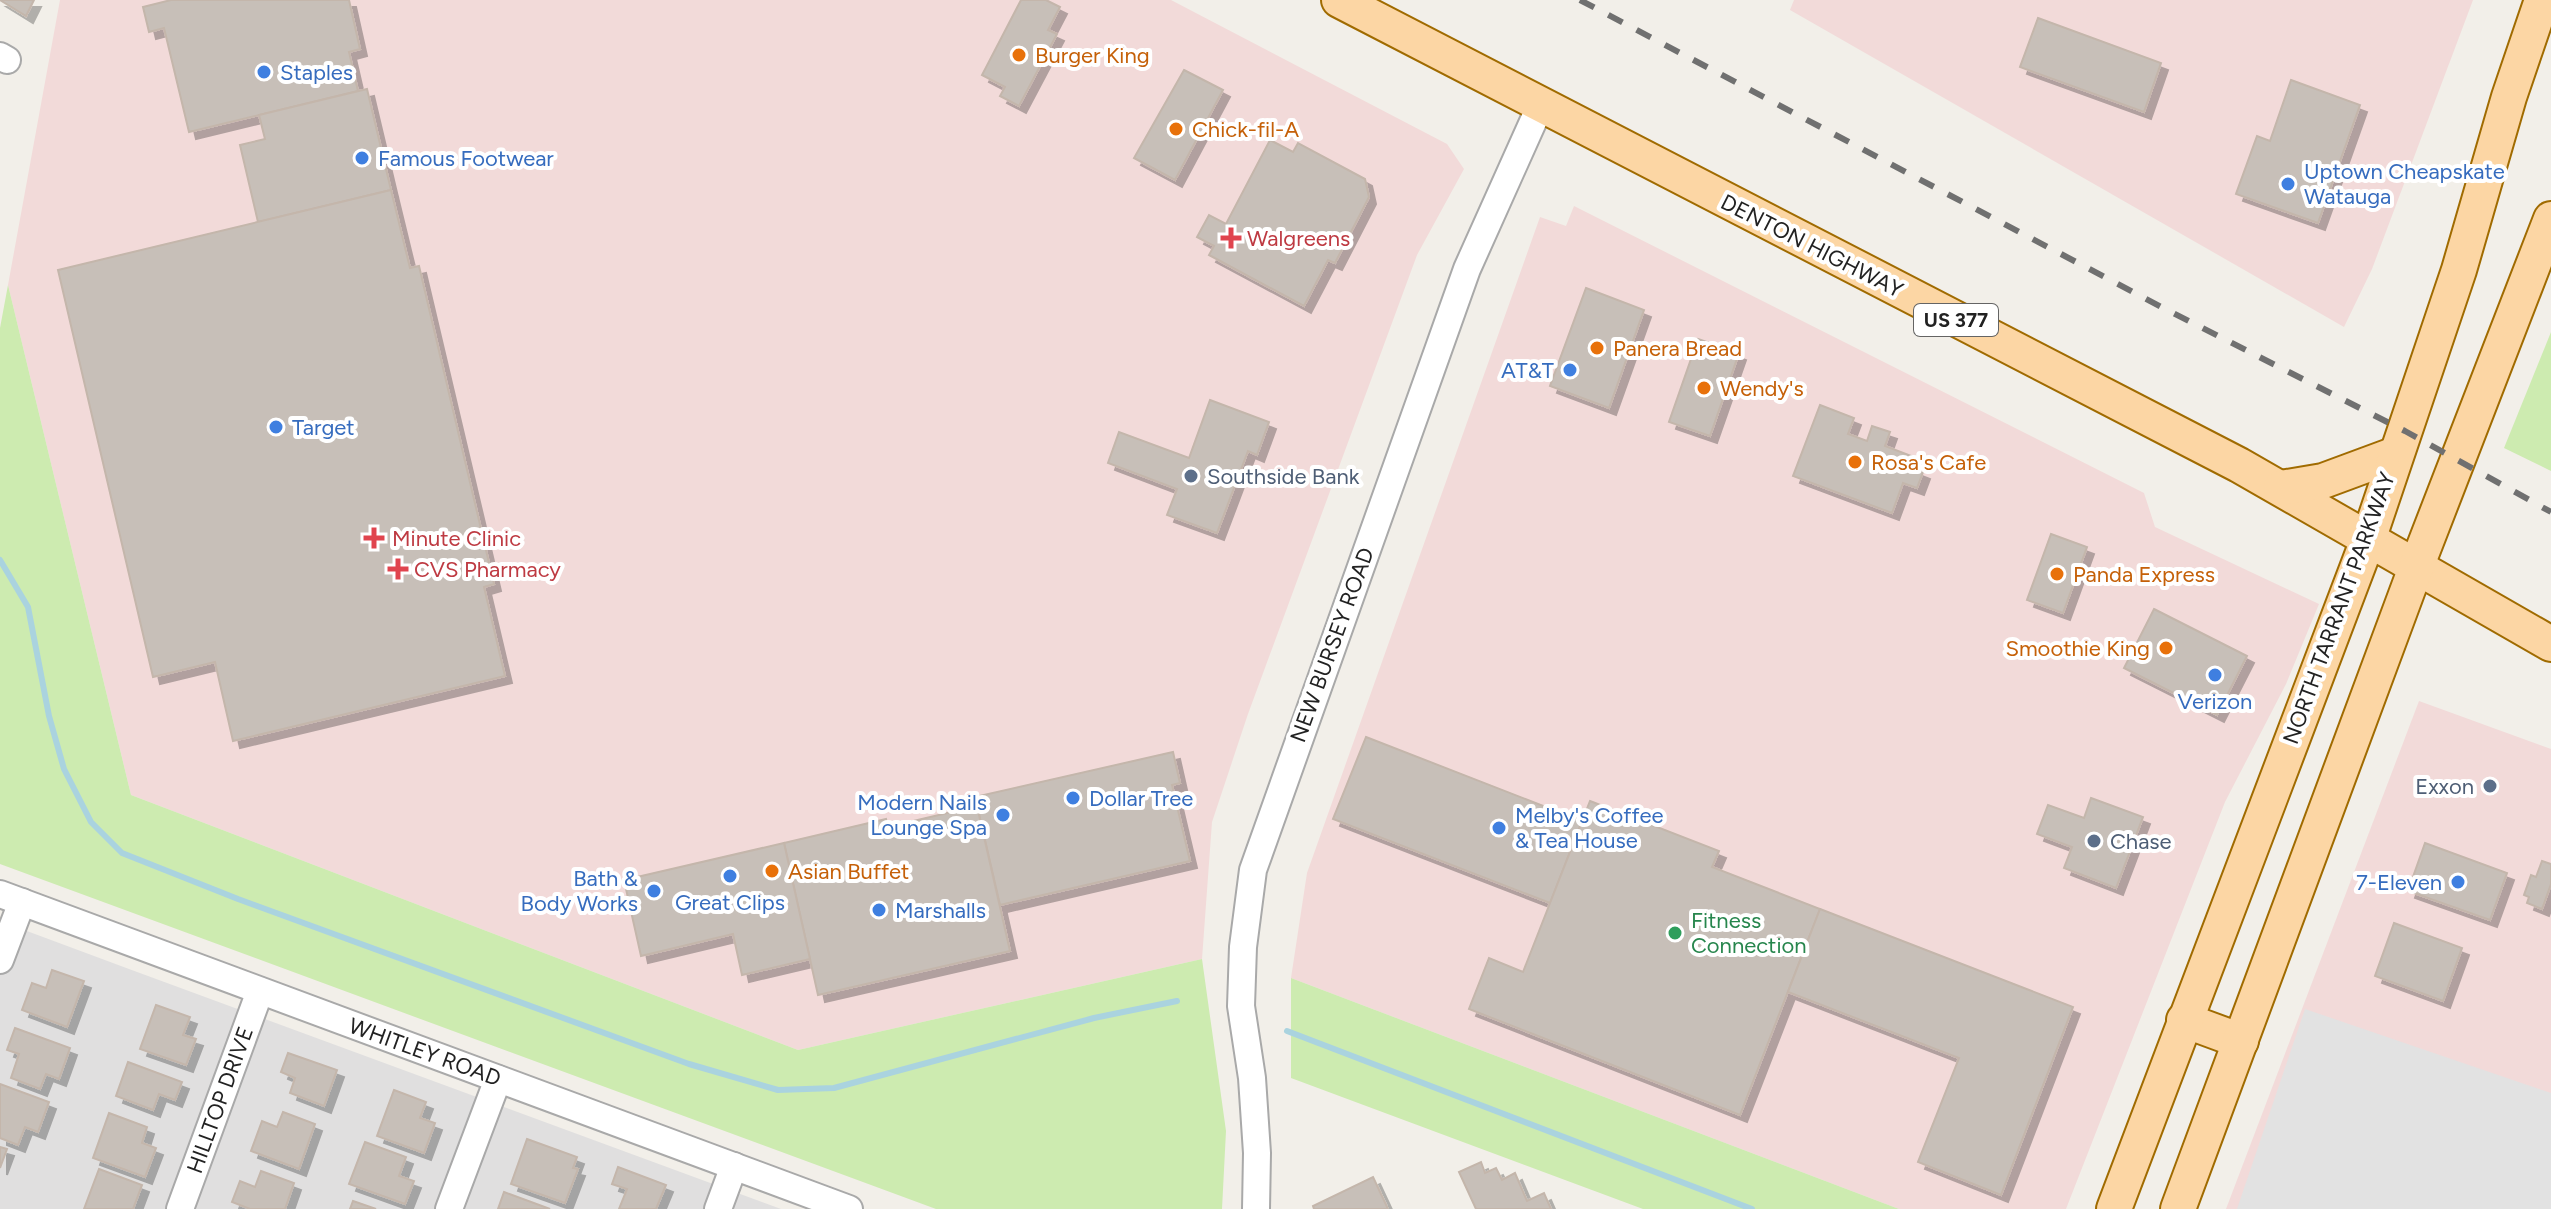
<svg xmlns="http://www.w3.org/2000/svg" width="2551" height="1209" font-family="Figtree,sans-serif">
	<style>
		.residential { fill: #e0dfdf }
		.commercial { fill: #f2dad9 }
		.grass { fill: #cdebb0 }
		.parking { fill: #e2e2e2 }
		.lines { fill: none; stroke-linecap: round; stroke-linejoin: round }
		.stream { stroke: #aad3df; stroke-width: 6 }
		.building { fill: #c7bfb8; stroke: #c4b6ab; stroke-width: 2; filter: url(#shadow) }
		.minor-casing { stroke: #a9a9a9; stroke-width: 30 }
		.major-casing { stroke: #a06b00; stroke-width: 38 }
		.minor { stroke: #fff; stroke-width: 26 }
		.major { stroke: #fcd6a4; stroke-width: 34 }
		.rail { stroke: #707070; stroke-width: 6; stroke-dasharray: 16 16; stroke-linecap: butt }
		.food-dot { fill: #e8710a; stroke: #fff; stroke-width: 3 }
		.shop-dot { fill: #3f7fe0; stroke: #fff; stroke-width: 3 }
		.health-dot { fill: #e0444e; stroke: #fff; stroke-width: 3 }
		.service-dot { fill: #5c6f8a; stroke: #fff; stroke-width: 3 }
		.leisure-dot { fill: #2e9e5b; stroke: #fff; stroke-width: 3 }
		.labels { text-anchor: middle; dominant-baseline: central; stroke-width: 8; stroke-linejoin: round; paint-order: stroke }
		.shield { fill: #fff; stroke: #646464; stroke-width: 2 }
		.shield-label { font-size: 20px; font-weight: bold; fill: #222 }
		.food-label { font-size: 22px; fill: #c56008; stroke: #fff; text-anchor: start }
		.shop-label { font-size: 22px; fill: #366cbe; stroke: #fff; text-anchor: start }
		.health-label { font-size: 22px; fill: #be3a42; stroke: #fff; text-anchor: start }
		.street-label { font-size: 22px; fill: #222; stroke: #fff }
		.service-label { font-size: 22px; fill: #4e5e75; stroke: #fff; text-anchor: start }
		.leisure-label { font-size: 22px; fill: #27864d; stroke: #fff; text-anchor: start }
	</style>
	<defs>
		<filter id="shadow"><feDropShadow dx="7" dy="7" stdDeviation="0" flood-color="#0004"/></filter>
	</defs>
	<rect width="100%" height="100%" fill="#f2efe9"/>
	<path class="residential" d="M0 921 129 969 781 1209H0Z"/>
	<g class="commercial">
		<path d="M60 0H1171L1447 144 1464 169 1417 255 1248 714 1212 822 1202 959 798 1050 131 795 8 285Z"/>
		<path d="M1794 0H2473L2372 269 2344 327 1790 10Z"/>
		<path d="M1574 206 2144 493 2155 527 2319 604 2286 684 2225 802 2066 1209H1899L1291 978 1307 873 1540 217 1566 226Z"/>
		<path d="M2419 701 2551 749V1209H2226Z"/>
	</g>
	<g class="grass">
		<path d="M8 285 131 795 798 1050 1202 959 1226 1131 1222 1209H936L0 864V328Z"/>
		<path d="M2551 332V471L2504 448Z"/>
		<path d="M1291 978 1899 1209H1643L1291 1078Z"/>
	</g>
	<path class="parking" d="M2305 1009 2551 1093V1209H2237Z"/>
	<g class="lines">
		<g class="stream">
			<path d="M0 560 28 607 49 716 64 769 91 822 122 853 238 899 689 1064 778 1090 834 1088 1094 1018 1177 1001"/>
			<path d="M1287 1031 1752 1209"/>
		</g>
	</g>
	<g class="building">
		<path d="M0 0H34L26 16Z"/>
		<path d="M171 0H349L360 49 349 52 358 91 189 132 164 28 149 32 143 7Z"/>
		<path d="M1021 0H1046L1060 7 1048 30 1057 34 1019 106 1000 96 1005 87 982 75Z"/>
		<path d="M2038 18 2161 63 2144 112 2020 67Z"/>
		<path d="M1184 70 1223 90 1175 180 1134 158Z"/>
		<path d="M2291 80 2360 105 2318 223 2236 194 2257 136 2270 141Z"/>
		<path d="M367 89 391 190 258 222 240 145 265 139 259 115Z"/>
		<path d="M1270 140 1293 152 1298 143 1365 179 1369 197 1335 263 1328 260 1304 306 1209 255 1214 246 1197 237 1209 215 1226 224Z"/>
		<path d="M391 190 410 268 419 266 494 584 484 587 505 676 233 741 215 662 153 677 58 270Z"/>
		<path d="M1586 288 1644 310 1609 408 1550 386Z"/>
		<path d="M1698 339 1739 353 1710 436 1669 422Z"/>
		<path d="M1210 400 1269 422 1257 455 1248 451 1217 533 1167 515 1177 489 1108 463 1119 432 1189 458Z"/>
		<path d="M1820 405 1854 418 1848 434 1867 441 1872 426 1890 432 1885 446 1914 457 1910 467 1923 472 1917 488 1903 483 1892 513 1793 476Z"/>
		<path d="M2051 534 2087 547 2063 613 2027 600Z"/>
		<path d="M2154 609 2247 656 2217 715 2124 668Z"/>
		<path d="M1366 737 1582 821 1550 903 1333 819Z"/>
		<path d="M1173 752 1180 783 1172 785 1190 861 1000 905 975 797Z"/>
		<path d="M2091 798 2143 817 2116 888 2064 868 2072 847 2037 834 2048 805 2084 818Z"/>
		<path d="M1590 801 1719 851 1712 867 1820 909 1740 1115 1469 1009 1489 958 1523 972Z"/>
		<path d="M977 806 1010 951 818 995 784 843 886 819 888 827Z"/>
		<path d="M784 843 810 959 742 975 733 934 641 956 624 880Z"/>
		<path d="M2425 843 2507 873 2490 920 2408 891Z"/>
		<path d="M2542 861 2551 864V884L2542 909 2527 903 2529 897 2524 895 2531 875 2536 877Z"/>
		<path d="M1820 909 2073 1007 2001 1195 1918 1162 1959 1058 1788 992Z"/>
		<path d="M2394 923 2462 948 2443 1001 2375 976Z"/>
		<path d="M52 970 84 981 67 1027 22 1010 32 983 46 988Z"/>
		<path d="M156 1005 190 1017 183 1035 196 1039 186 1065 140 1049Z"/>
		<path d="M15 1028 70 1048 59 1079 46 1074 40 1089 11 1078 19 1054 7 1050Z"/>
		<path d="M288 1053 337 1070 324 1106 290 1093 295 1078 281 1072Z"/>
		<path d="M128 1062 182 1082 175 1100 159 1094 153 1110 116 1096Z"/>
		<path d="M0 1084 49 1102 38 1132 25 1127 18 1145 0 1138Z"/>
		<path d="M394 1090 426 1102 420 1118 435 1123 424 1153 377 1136Z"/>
		<path d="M283 1112 315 1124 299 1169 251 1151 262 1121 277 1127Z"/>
		<path d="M109 1113 147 1127 142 1143 156 1148 145 1177 93 1158Z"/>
		<path d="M527 1139 577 1157 573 1168 578 1169 565 1203 511 1184Z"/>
		<path d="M365 1142 406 1157 399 1176 414 1181 405 1204 349 1184Z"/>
		<path d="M0 1147 7 1149 0 1168Z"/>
		<path d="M1481 1162 1485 1173 1496 1168 1502 1180 1515 1173 1527 1201 1544 1193 1551 1209H1476L1459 1172Z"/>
		<path d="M618 1167 666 1185 656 1209H619L627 1189 612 1184Z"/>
		<path d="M99 1169 142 1185 133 1209H84Z"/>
		<path d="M261 1171 294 1183 285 1209H250L232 1202 240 1181 255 1187Z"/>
		<path d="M1373 1177 1388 1209H1314L1313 1206Z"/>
		<path d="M504 1192 550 1209H498Z"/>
		<path d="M353 1201 376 1209H350Z"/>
	</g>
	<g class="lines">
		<g class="minor-casing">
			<g id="minor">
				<path d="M0 56 7 60"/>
				<path d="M0 894 849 1209"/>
				<path d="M0 960 22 902"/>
				<path d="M180 1209 260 991"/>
				<path d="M449 1209 498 1079"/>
				<path d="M718 1209 734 1166"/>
				<path d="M1256 1209 1257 1153 1252 1078 1241 1006 1243 947 1253 870 1467 269 1541 104"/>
			</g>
		</g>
		<g class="major-casing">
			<g id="major">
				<path d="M1339 0 2239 465 2551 644"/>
				<path d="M2281 488 2323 481 2396 454"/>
				<path d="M2184 1020 2241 1041"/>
				<path d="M2114 1209 2369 537 2459 270 2509 97 2542 0"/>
				<path d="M2178 1209 2417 565 2551 219"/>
			</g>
		</g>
		<use href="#minor" class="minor"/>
		<use href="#major" class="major"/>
		<path class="rail" d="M1580 0 2169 311 2405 431 2551 512"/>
	</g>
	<g class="food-dot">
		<circle cx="1019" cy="55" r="8"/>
		<circle cx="1176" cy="129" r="8"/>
		<circle cx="1597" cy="348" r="8"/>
		<circle cx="1704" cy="388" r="8"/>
		<circle cx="1855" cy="462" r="8"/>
		<circle cx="2057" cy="574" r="8"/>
		<circle cx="2166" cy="648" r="8"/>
		<circle cx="772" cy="871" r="8"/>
	</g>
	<g class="shop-dot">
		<circle cx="264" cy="72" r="8"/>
		<circle cx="362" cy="158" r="8"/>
		<circle cx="2288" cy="184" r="8"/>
		<circle cx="1570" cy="370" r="8"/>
		<circle cx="276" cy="427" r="8"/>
		<circle cx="2215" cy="675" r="8"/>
		<circle cx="1073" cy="798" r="8"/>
		<circle cx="1003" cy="815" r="8"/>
		<circle cx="1499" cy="828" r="8"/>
		<circle cx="730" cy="876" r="8"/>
		<circle cx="2458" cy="882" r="8"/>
		<circle cx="654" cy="891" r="8"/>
		<circle cx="879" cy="910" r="8"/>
	</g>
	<g class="health-dot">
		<path d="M1227 226h8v8h8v8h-8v8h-8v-8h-8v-8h8z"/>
		<path d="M370 526h8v8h8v8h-8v8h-8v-8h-8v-8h8z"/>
		<path d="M394 557h8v8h8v8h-8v8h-8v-8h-8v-8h8z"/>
	</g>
	<g class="service-dot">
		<circle cx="1191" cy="476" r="8"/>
		<circle cx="2490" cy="786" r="8"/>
		<circle cx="2094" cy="841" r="8"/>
	</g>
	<circle class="leisure-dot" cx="1675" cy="933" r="8"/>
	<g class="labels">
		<rect class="shield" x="1914" y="304" width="84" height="32" rx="6"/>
		<g class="shield-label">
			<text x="1956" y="320">US 377</text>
		</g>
		<g class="food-label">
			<text x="1035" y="55">Burger King</text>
			<text x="1192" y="129">Chick-fil-A</text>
			<text x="1613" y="348">Panera Bread</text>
			<text x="1720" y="388">Wendy's</text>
			<text x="1871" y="462">Rosa's Cafe</text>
			<text x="2073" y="574">Panda Express</text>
			<text x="2150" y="648" text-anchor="end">Smoothie King</text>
			<text x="788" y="871">Asian Buffet</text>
		</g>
		<g class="shop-label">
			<text x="280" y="72">Staples</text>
			<text x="378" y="158">Famous Footwear</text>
			<text x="2304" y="171">Uptown Cheapskate<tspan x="2304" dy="25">Watauga</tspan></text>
			<text x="1554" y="370" text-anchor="end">AT&amp;T</text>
			<text x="292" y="427">Target</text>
			<text x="2215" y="701" text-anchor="middle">Verizon</text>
			<text x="1089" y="798">Dollar Tree</text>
			<text x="987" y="802" text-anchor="end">Modern Nails<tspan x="987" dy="25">Lounge Spa</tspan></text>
			<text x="1515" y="815">Melby's Coffee<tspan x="1515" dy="25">&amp; Tea House</tspan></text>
			<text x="638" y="878" text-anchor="end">Bath &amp;<tspan x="638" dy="25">Body Works</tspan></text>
			<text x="2442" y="882" text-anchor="end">7-Eleven</text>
			<text x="730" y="902" text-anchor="middle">Great Clips</text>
			<text x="895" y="910">Marshalls</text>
		</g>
		<g class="health-label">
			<text x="1247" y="238">Walgreens</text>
			<text x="392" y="538">Minute Clinic</text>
			<text x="414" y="569">CVS Pharmacy</text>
		</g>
		<g class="street-label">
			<text transform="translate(1812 246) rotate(27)">DENTON HIGHWAY</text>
			<text transform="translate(2339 608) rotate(-70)">NORTH TARRANT PARKWAY</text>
			<text transform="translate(1332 645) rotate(-70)">NEW BURSEY ROAD</text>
			<text transform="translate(425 1052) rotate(20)">WHITLEY ROAD</text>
			<text transform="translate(220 1100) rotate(-70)">HILLTOP DRIVE</text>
		</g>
		<g class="service-label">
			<text x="1207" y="476">Southside Bank</text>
			<text x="2474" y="786" text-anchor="end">Exxon</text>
			<text x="2110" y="841">Chase</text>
		</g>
		<g class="leisure-label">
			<text x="1691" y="920">Fitness<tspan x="1691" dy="25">Connection</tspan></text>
		</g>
	</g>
</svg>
